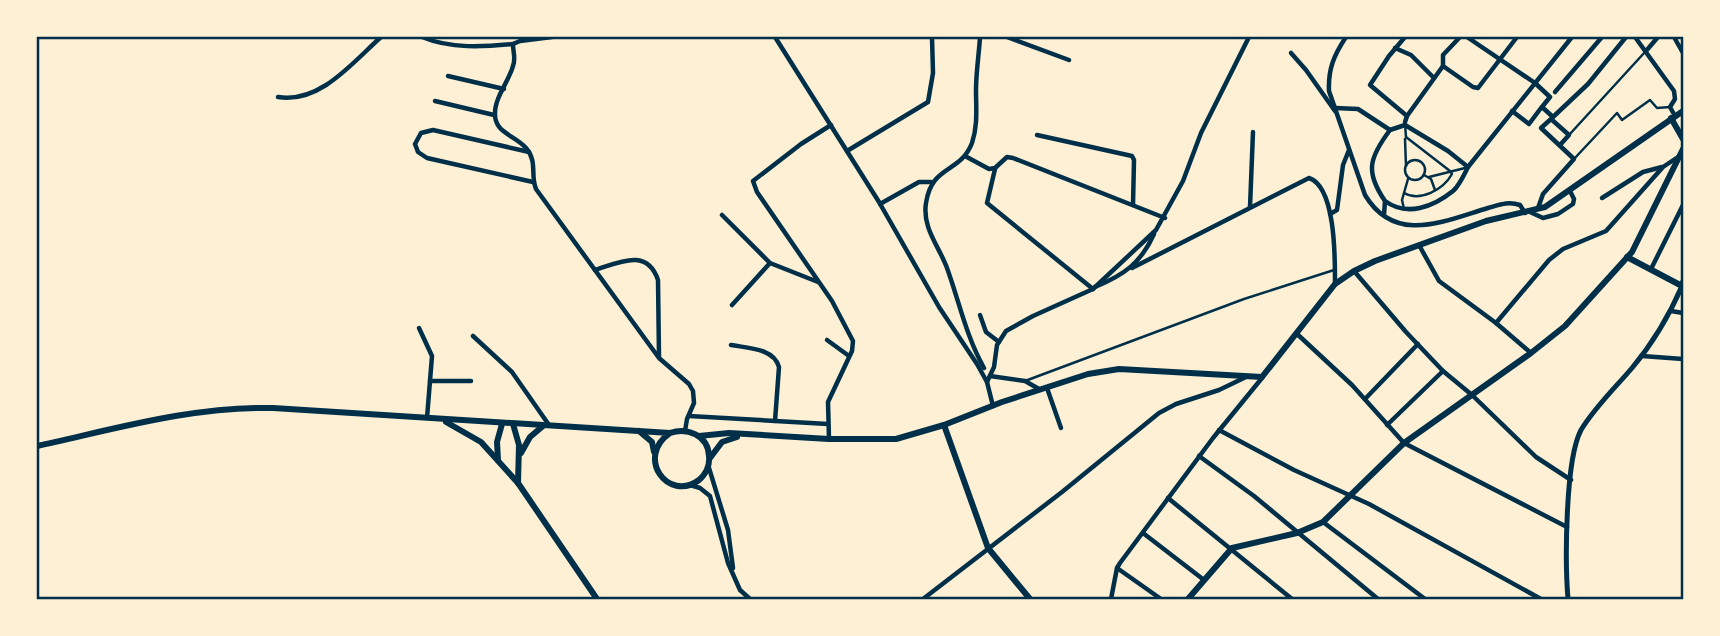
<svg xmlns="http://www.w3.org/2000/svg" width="1720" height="636" font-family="'DejaVu Sans',sans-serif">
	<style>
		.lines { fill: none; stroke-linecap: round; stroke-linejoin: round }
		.pedestrian { stroke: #003049; stroke-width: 2.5 }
		.minor { stroke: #003049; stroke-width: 4.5 }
		.tertiary { stroke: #003049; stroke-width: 5 }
		.secondary { stroke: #003049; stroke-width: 6 }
		.neatline { fill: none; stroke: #003049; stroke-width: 2.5 }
	</style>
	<rect width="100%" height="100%" fill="#fdf0d5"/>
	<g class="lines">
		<g class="pedestrian">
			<path d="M1569 135 1645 52"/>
			<path d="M1405 139 1406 166"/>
			<path d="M1574 159 1617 113 1622 120 1650 100 1657 108 1670 107"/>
			<circle cx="1415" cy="170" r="10"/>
			<path d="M1424 175 1431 179 1435 190"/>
			<path d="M1429 177 1465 168"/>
			<path d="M1404 193C1420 202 1443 190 1452 174L1450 171 1406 137 1405 124"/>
			<path d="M1404 209 1402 200 1408 179"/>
			<path d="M1025 381 1244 299 1334 270"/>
		</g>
		<g class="minor">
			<path d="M422 37C451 49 483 47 513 44"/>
			<path d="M552 37 520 41 513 44C513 52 516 59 513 66 509 81 495 97 495 113 494 133 515 135 526 148 538 162 530 175 536 189L659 358 689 384 693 391 694 403 687 419 685 431"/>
			<path d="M775 37 879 202 939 307 977 364 987 382 993 406"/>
			<path d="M980 37C979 54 976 72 976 90 976 108 978 125 972 143 960 174 932 164 926 203 922 228 939 246 947 268 959 301 966 336 984 368"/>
			<path d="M1007 37 1069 60"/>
			<path d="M1346 37C1334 55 1328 69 1329 91L1365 195C1395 245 1444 221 1488 208 1499 205 1508 201 1520 205L1525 213"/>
			<path d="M1405 37 1389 56 1370 85 1407 116"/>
			<path d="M1467 37 1535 83 1550 97 1542 107 1553 117 1588 84 1626 37"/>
			<path d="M1635 37 1674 91 1675 99 1670 107 1675 116"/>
			<path d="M1674 37 1683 53"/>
			<path d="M1395 48 1411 55 1434 78"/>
			<path d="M1646 51 1658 37"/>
			<path d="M1291 53 1306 70 1335 111"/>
			<path d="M1443 66 1473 87 1478 88 1517 37"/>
			<path d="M1443 66V55L1460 37"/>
			<path d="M448 76 504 89"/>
			<path d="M1555 92 1602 37"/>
			<path d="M278 97C320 104 353 62 381 37"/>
			<path d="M435 101 494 115"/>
			<path d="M1335 108 1358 109 1390 130"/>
			<path d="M1512 111 1529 124 1541 108"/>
			<path d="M1405 122 1407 116 1443 66"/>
			<path d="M1037 135 1132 156 1134 160 1133 205"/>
			<path d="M847 151 928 102 933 73 932 37"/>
			<path d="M529 152 433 130 421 133 415 144 418 152 427 158 533 182"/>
			<path d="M965 156 989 169 995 168 1007 157 1013 158 1165 218"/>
			<path d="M1468 167 1572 37"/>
			<path d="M995 169 987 203 1093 289"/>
			<path d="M1602 198 1643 172 1662 167"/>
			<path d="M880 204 919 182H931"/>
			<path d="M1250 207 1253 132"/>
			<path d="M1538 208 1543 194 1574 159 1541 128 1551 119 1569 135 1560 145"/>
			<path d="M1530 212 1543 218 1558 214 1573 204 1574 199 1570 191"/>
			<path d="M1330 214 1337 210 1343 165 1349 150"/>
			<path d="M722 215 770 263"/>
			<path d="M1384 215 1385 201C1365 172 1369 158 1390 130L1405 125 1448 151 1468 167C1464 175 1459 186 1453 191 1433 207 1407 217 1385 201"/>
			<path d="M1419 245 1439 281 1496 323 1531 353"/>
			<path d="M1132 268 1309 178C1336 187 1335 259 1335 284"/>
			<path d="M1651 269 1683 205"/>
			<path d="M595 270C618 263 647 247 658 280L659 357"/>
			<path d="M1354 271 1406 332 1443 371 1472 395 1536 457 1571 480"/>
			<path d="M1095 287C1124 275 1141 263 1154 234"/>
			<path d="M732 305 770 263 818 282"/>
			<path d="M1671 311 1683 313"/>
			<path d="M980 315 986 332 999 342"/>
			<path d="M1496 323 1549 260 1563 249 1606 231 1663 167 1678 157"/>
			<path d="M419 328 432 356 427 418"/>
			<path d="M1296 333 1352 385 1404 443 1567 527"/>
			<path d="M473 336 512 372 549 425"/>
			<path d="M827 340 849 356"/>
			<path d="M731 345C747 348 774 348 779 367L775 421"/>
			<path d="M1642 356 1683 359"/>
			<path d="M990 376 1025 381 1039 389"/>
			<path d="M430 381H471"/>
			<path d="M987 382 994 367 997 345 1006 331 1033 316 1093 289 1156 230 1183 181 1201 133 1249 37"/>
			<path d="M1047 388 1061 428"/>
			<path d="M1365 399 1418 344"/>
			<path d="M689 416 828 424"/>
			<path d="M1387 425 1443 371"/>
			<path d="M1219 430 1294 470 1369 504 1541 599"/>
			<path d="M829 439 828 402 852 351 853 341 832 301 757 192 753 181 801 144 831 125"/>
			<path d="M1199 456 1254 496 1378 599"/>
			<path d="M709 468 728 530 733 568"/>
			<path d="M690 485 700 488 710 496 728 563 740 590 750 599"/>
			<path d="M1168 498 1292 599"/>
			<path d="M1323 522 1425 599"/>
			<path d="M1143 533 1204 580"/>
			<path d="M1117 568 1161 599"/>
			<path d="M923 599 1062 492 1159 413 1176 404 1219 390 1246 377"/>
			<path d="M1111 599 1117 568 1120 563 1213 438 1262 378"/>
		</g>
		<path class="tertiary" d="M1568 599C1565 563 1565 460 1581 430 1595 407 1615 388 1632 368 1653 343 1669 316 1682 286"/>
		<g class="secondary">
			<path d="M1671 118 1683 139"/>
			<path d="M1627 257 1682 286 1683 282"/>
			<path d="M446 422 481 442 518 483 597 599"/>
			<path d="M513 424 519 445 518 483"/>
			<path d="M944 425 988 548 1030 599"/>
			<path d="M639 431 652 442 654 452"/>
			<path d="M699 436 729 433 829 439H896L944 425 1002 402 1088 374 1119 369 1262 377 1335 284 1354 271 1375 261 1486 221 1545 207 1683 111"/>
			<path d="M37 446C115 429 193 406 273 408L670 433C687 427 708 435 709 456 710 465 706 474 699 480 668 503 635 457 670 433"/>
			<path d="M521 453 530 437 543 426"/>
			<path d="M710 458 722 442 737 437"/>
			<path d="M498 460 497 442 502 424"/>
			<path d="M1188 599 1232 548 1297 533 1323 522 1404 443 1531 353 1565 326 1632 252 1683 149"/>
		</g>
	</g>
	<rect width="1720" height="636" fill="none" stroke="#fdf0d5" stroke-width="77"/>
	<rect x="38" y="38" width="1644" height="560" class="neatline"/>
</svg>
